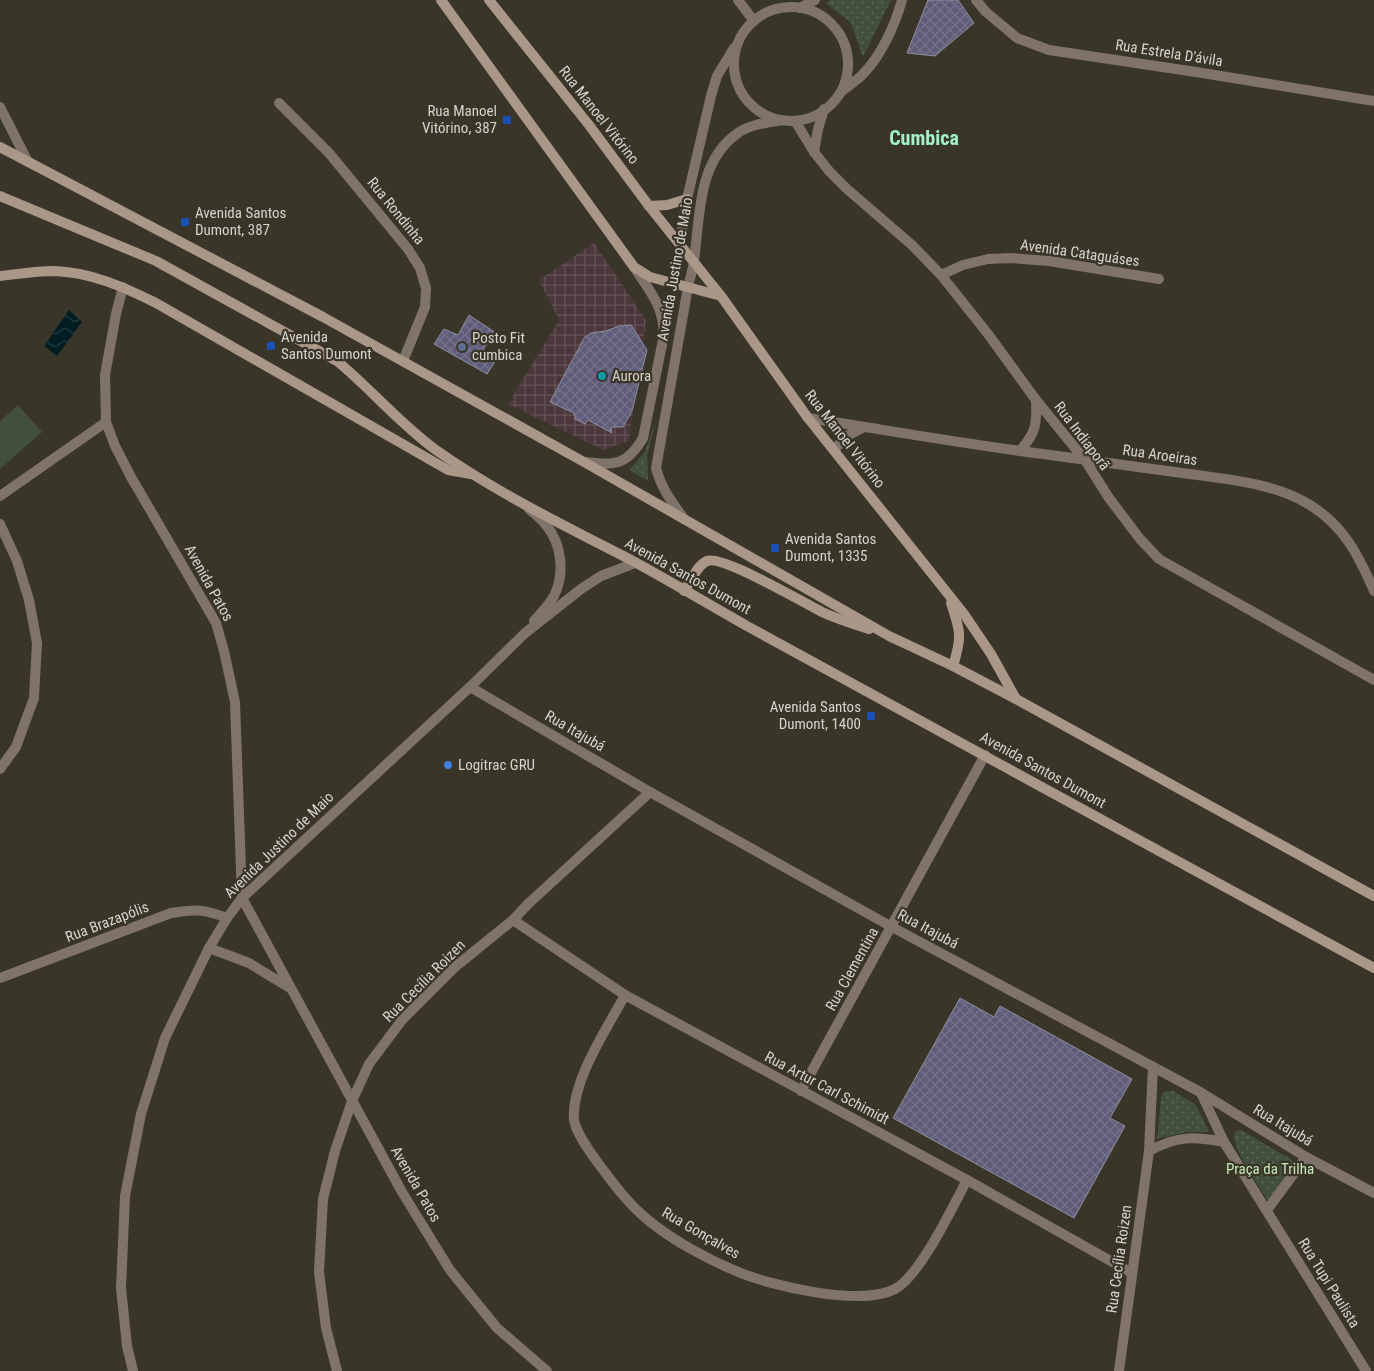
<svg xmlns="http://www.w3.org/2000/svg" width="1374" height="1371" font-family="'Roboto Condensed',sans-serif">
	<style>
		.industrial { fill: url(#industrial-grid) }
		.green { fill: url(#green-dots) }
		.pitch { fill: #424f3d }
		.water { fill: url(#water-waves) }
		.building { fill: url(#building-cross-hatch); stroke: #8f8e9c }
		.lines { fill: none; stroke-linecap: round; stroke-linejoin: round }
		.minor { stroke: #80746a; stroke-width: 10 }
		.tertiary { stroke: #80746a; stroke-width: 10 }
		.secondary { stroke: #aa9787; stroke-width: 10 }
		.transit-dot { fill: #1a4fb4; stroke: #3a3529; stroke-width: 2 }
		.service-dot { fill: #5c6f8a; stroke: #3a3529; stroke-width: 2 }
		.culture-dot { fill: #0f9aa8; stroke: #3a3529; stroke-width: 2 }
		.shop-dot { fill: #3f7fe0; stroke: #3a3529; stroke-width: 2 }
		.labels { text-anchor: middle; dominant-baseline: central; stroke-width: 4.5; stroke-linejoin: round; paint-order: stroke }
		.street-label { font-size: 15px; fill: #d6d3cc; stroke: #3a3529 }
		.poi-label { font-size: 15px; fill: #d6d3cc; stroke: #3a3529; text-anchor: start }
		.park-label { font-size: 15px; fill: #c5e8b6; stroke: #3a3529 }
		.district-label { font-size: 20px; font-weight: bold; fill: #a2f2c6; stroke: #3a3529 }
	</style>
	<defs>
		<pattern id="industrial-grid" width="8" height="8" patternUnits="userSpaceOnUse" patternTransform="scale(1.25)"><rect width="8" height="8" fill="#4b373c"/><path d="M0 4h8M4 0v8" fill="none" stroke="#645357"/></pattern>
		<pattern id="green-dots" width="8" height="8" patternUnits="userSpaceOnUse" patternTransform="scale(1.25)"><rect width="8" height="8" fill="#424f3d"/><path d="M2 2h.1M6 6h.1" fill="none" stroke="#5d6758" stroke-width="1.8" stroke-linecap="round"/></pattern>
		<pattern id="water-waves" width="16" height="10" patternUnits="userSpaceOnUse" patternTransform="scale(1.25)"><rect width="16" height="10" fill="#001d22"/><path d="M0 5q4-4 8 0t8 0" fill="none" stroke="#243d41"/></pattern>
		<pattern id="building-cross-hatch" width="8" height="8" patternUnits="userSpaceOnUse" patternTransform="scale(1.25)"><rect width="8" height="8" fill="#5e5c79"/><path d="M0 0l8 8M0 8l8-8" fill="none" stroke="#74728b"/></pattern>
	</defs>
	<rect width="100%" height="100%" fill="#3a3529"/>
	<path class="industrial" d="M594 243 646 320 629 441 603 450 508 404 559 320 539 280Z"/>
	<g class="green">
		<path d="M830 0H891L863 57 851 23 826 3Z"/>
		<path d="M656 420 647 456 648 481 629 470 645 452Z"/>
		<path d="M1167 1091H1173L1196 1105 1209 1132H1186L1157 1139 1161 1097 1163 1093Z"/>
		<path d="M1238 1130H1241L1297 1163 1269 1202C1260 1187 1232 1149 1234 1133Z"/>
	</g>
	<path class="pitch" d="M18 405 42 432 0 469V421Z"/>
	<path class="water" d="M69 310 82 322 57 356 44 346Z"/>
	<g class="building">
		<path d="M928 0H958L974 23 935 56 907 53Z"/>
		<path d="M469 315 496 333 483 349 498 357 487 374 434 344 444 329 458 335Z"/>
		<path d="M631 325 647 350 632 411 623 427H611L612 433 588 420 585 424 575 419 574 413 550 402 584 338 591 333 606 331 619 326Z"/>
		<path d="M960 998 994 1017 1000 1006 1132 1079 1110 1118 1125 1126 1074 1218 893 1118Z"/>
	</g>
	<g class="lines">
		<g class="minor">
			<path d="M738 0 754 21"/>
			<path d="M976 0 986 12 1017 38 1049 50 1196 72 1374 101"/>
			<circle cx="791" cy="64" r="57"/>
			<path d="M800 8 815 0"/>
			<path d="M842 91C849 85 858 80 864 73 882 54 895 25 902 0"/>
			<path d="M279 103 329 153 408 249 420 268 426 288 425 307 403 361"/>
			<path d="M0 107 28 162"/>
			<path d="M795 121 814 152 829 171 847 189 912 245 941 275 988 334 1036 400 1085 460 1109 498 1140 539 1159 559 1374 680"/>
			<path d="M814 152 818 129 824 109"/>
			<path d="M680 244 687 199 711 96 717 76 734 48"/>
			<path d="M941 275 963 265 988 259 1011 258 1049 261 1159 279"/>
			<path d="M123 287 116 314 105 375 106 422 115 446 131 477 216 623 224 651 235 702 242 898 402 1192 450 1270 497 1328 547 1371"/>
			<path d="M808 418C886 430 965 444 1043 454 1090 460 1136 467 1182 473 1224 479 1273 482 1310 505 1344 526 1359 556 1374 591"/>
			<path d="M834 450 845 437 864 427"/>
			<path d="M1020 451C1036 432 1037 425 1036 400"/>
			<path d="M584 462C614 465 626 467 643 438L664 335C663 304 650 292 634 267"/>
			<path d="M0 496 106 422"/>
			<path d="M684 519C672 502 661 488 656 468L688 287C690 278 693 269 694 261 700 217 697 161 738 133 750 124 767 123 782 120"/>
			<path d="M0 524 17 561 29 600 37 643 34 698 16 747 0 769"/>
			<path d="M470 687 650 792 892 927 1200 1092 1306 1157 1374 1193"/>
			<path d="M513 920 625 995 967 1180 1132 1273"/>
			<path d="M209 948 249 963 290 988"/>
			<path d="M0 978 171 913C195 909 204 909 227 918"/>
			<path d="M625 995C607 1029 571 1081 574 1120 576 1133 590 1152 598 1163 613 1183 628 1204 648 1220 672 1240 707 1259 736 1271 770 1286 861 1307 895 1289 920 1276 953 1206 967 1180"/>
			<path d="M801 1091 985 755"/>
			<path d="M1201 1093 1224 1142 1366 1371"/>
			<path d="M1149 1151C1177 1136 1193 1136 1224 1142"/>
			<path d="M1267 1210 1306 1157"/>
			<path d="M337 1371 326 1328 319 1272 323 1199 335 1151 352 1101 369 1064 402 1020 455 967 513 920 528 904 650 792"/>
			<path d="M1119 1371 1149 1151 1153 1067"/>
		</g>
		<g class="tertiary">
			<path d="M529 509C535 514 541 519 546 525 562 544 565 574 554 596 549 605 541 613 534 621"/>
			<path d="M133 1371 127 1346 121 1288 125 1196 141 1114 165 1038 209 948 227 918 242 898 470 687 524 634 581 589 601 576 635 563"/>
		</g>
		<g class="secondary">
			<path d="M441 0 634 267 650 277 721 296"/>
			<path d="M489 0 589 125 649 206 721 296 808 418 964 614 991 654 1016 699"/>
			<path d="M0 147 323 317 584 462 889 636 953 666 1016 699 1374 896"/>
			<path d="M0 196 156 261 337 361C371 389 400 424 436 450 497 493 565 526 631 560 670 581 708 604 747 626 955 741 1165 854 1374 968"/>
			<path d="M649 206 667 205 687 199"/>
			<path d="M0 276C18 274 36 271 54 271 90 272 124 287 156 303L448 470 471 474"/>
			<path d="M684 591C690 583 697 565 707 561 723 555 804 603 822 612 837 619 853 624 869 629"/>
			<path d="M951 603C961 632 962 637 953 666"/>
		</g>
	</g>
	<g class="transit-dot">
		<rect x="502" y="115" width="10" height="10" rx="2.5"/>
		<rect x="180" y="217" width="10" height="10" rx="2.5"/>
		<rect x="266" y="341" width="10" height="10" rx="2.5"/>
		<rect x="770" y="543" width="10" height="10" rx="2.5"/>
		<rect x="866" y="711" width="10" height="10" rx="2.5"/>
	</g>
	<circle class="service-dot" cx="462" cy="347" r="5"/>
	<circle class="culture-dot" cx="602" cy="376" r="5"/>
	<circle class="shop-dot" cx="448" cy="765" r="5"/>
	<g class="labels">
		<g class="street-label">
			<text transform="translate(1169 53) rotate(9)">Rua Estrela D'ávila</text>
			<text transform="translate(599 115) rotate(52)">Rua Manoel Vitórino</text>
			<text transform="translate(396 211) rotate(51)">Rua Rondinha</text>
			<text transform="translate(1080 253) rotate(8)">Avenida Cataguáses</text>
			<text transform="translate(675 269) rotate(-80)">Avenida Justino de Maio</text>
			<text transform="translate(1082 436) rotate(53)">Rua Indiaporã</text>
			<text transform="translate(845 439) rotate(52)">Rua Manoel Vitórino</text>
			<text transform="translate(1160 455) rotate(8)">Rua Aroeiras</text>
			<text transform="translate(688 576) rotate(29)">Avenida Santos Dumont</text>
			<text transform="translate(209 583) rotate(61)">Avenida Patos</text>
			<text transform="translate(575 731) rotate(30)">Rua Itajubá</text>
			<text transform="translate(1043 770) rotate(29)">Avenida Santos Dumont</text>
			<text transform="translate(279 845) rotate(-44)">Avenida Justino de Maio</text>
			<text transform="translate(107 922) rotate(-21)">Rua Brazapólis</text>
			<text transform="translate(928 929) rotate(28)">Rua Itajubá</text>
			<text transform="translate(852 969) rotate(-61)">Rua Clementina</text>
			<text transform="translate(424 981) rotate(-45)">Rua Cecília Roizen</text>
			<text transform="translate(827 1088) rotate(28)">Rua Artur Carl Schimidt</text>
			<text transform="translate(1283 1125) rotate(31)">Rua Itajubá</text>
			<text transform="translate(416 1184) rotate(60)">Avenida Patos</text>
			<text transform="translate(701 1233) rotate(30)">Rua Gonçalves</text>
			<text transform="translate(1119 1259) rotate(-82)">Rua Cecília Roizen</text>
			<text transform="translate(1329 1283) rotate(58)">Rua Tupi Paulista</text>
		</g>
		<g class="poi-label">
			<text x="497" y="111" text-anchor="end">Rua Manoel<tspan x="497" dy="17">Vitórino, 387</tspan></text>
			<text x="195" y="213">Avenida Santos<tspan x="195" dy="17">Dumont, 387</tspan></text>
			<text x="281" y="337">Avenida<tspan x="281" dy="17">Santos Dumont</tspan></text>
			<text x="472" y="338">Posto Fit<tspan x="472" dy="17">cumbica</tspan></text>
			<text x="612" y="376">Aurora</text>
			<text x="785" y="539">Avenida Santos<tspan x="785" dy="17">Dumont, 1335</tspan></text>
			<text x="861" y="707" text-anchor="end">Avenida Santos<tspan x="861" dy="17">Dumont, 1400</tspan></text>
			<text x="458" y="765">Logitrac GRU</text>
		</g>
		<g class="park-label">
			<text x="1270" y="1169">Praça da Trilha</text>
		</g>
		<g class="district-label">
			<text x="924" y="138">Cumbica</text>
		</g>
	</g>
</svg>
